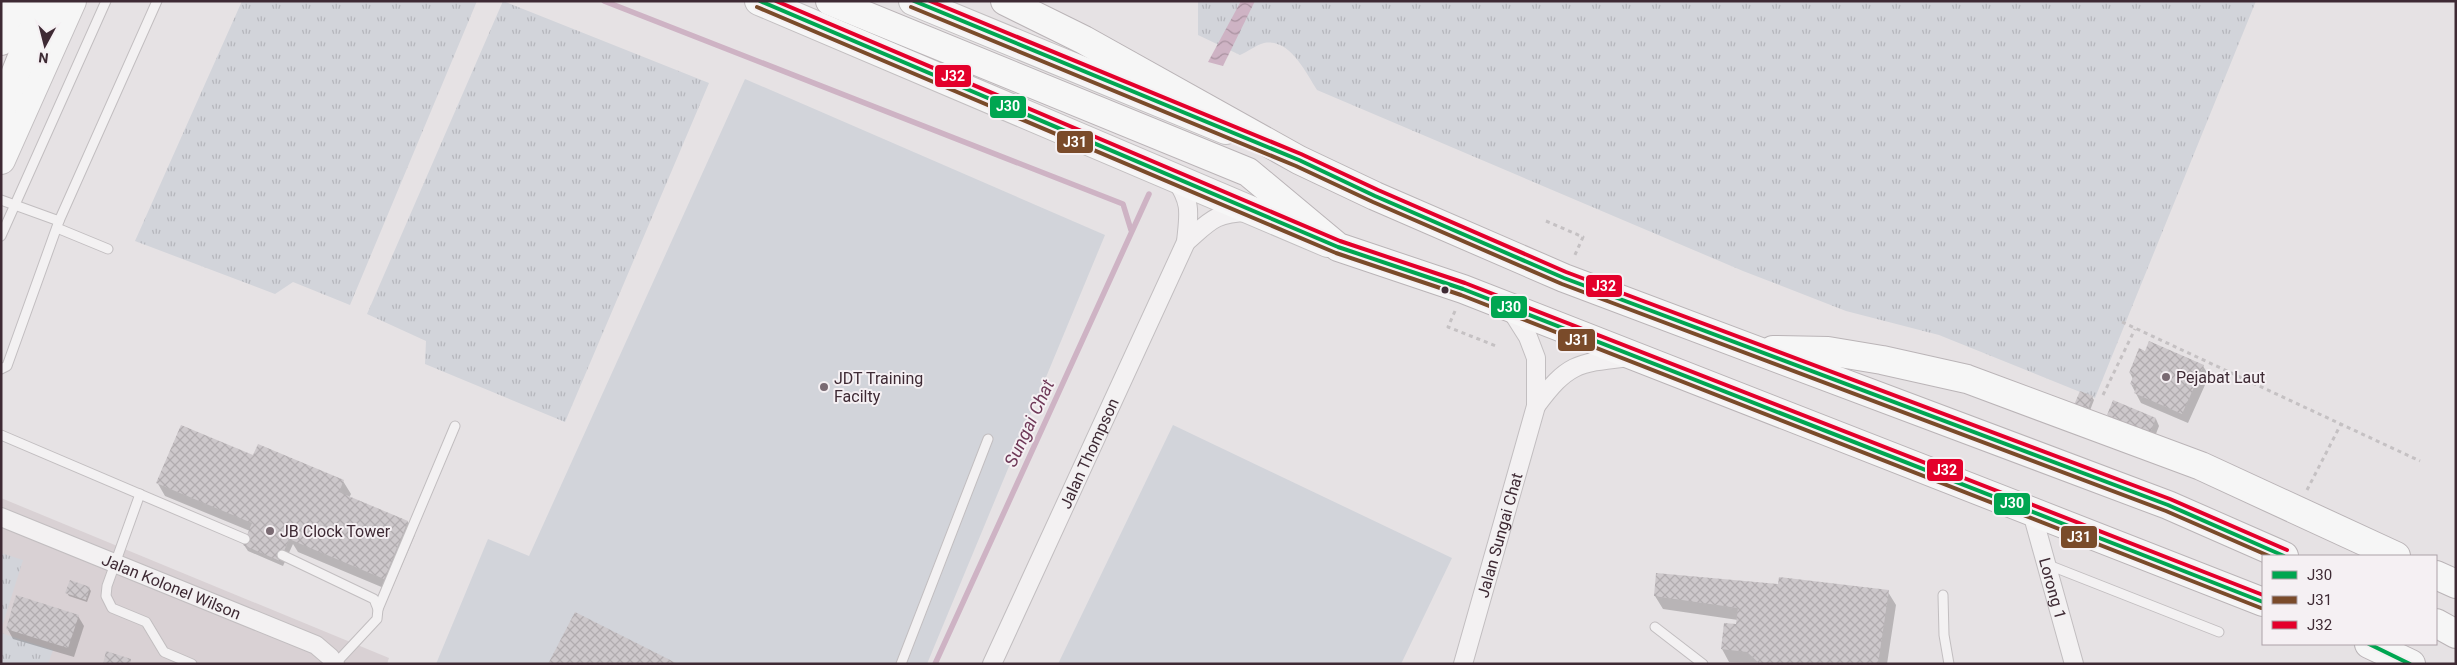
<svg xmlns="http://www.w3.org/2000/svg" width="2457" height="665" font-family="Roboto,sans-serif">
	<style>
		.built { fill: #d9d1d4 }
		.grass { fill: url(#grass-tufts) }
		.pitch { fill: #d2d4da }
		.water { fill: url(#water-waves) }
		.shadow { fill: #0003 }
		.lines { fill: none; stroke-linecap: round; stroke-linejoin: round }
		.stream { stroke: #ceb3c4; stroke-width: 5.5 }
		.building { fill: url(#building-cross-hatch) }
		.service-casing { stroke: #c2bec0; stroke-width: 11 }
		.minor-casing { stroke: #c2bec0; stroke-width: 20 }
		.primary-casing { stroke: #c3bfc1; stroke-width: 30 }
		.trunk-casing { stroke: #bab4b7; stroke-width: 30 }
		.path { stroke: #c5c1c3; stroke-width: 3; stroke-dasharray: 4 4; stroke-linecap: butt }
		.service { stroke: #f3f1f2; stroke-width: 9 }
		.minor { stroke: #f3f1f2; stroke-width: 18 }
		.primary { stroke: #f6f6f6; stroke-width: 28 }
		.trunk { stroke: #f6f6f6; stroke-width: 28 }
		.bus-1-casing { stroke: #f5f0f3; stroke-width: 8 }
		.bus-2-casing { stroke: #f5f0f3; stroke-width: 8 }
		.bus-3-casing { stroke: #f5f0f3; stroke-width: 8 }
		.bus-1 { stroke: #00a651; stroke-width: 4 }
		.bus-2 { stroke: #7a4b2a; stroke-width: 4 }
		.bus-3 { stroke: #e4002b; stroke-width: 4 }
		.bus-dot { fill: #3e2a34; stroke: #f5f0f3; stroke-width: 2 }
		.poi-dot { fill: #796a72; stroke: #f5f0f3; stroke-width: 2 }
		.labels { text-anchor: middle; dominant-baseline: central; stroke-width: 4; stroke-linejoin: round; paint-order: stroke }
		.poi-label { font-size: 16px; fill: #3e2a34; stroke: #f5f0f3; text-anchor: start }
		.street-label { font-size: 16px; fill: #3e2a34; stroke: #f5f0f3 }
		.water-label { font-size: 18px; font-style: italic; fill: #6e3857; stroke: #f5f0f3 }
		.line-badge { stroke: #f5f0f3; stroke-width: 2 }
		.badge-label { font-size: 14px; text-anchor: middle; font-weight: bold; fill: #fff }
	</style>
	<defs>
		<pattern id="grass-tufts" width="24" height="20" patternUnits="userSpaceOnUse" patternTransform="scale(1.25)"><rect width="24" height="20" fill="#d2d4da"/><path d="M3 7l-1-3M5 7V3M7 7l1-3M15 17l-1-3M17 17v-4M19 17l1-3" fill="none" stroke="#b5b6bc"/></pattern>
		<pattern id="water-waves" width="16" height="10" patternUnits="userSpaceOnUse" patternTransform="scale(1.25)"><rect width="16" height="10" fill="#ceb3c4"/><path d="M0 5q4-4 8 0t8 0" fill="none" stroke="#a992a0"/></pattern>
		<pattern id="building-cross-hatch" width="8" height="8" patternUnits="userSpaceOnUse" patternTransform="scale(1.25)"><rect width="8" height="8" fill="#cdc8cb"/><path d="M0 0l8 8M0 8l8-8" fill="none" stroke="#b1acaf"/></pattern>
	</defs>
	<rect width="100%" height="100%" fill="#e6e2e4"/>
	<path class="built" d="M1 498 389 658 387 664H1Z"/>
	<g class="grass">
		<path d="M242 1H477L350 305 293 282 275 294 135 241Z"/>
		<path d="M503 1 709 83 565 422 425 364 426 341 367 314Z"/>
		<path d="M1198 1H2256L2095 398 1939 335 1846 311 1743 271 1317 90C1306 73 1290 38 1264 43 1256 45 1247 52 1240 55L1198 35Z"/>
		<path d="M1 553 23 560 1 630Z"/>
		<path d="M1 633 53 650 48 664H1Z"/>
	</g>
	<g class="pitch">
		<path d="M745 79 1105 235 927 664H436L488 539 529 556Z"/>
		<path d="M1173 425 1452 558 1401 664H1058Z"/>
	</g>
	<path class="water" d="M1241 1H1255L1223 66 1208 62Z"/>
	<g class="shadow">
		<path d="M2203 366 2209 376 2188 423 2141 403 2131 384 2133 379 2130 373Z"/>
		<path d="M2080 393 2092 397 2094 400 2089 413Z"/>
		<path d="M2114 402 2156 419 2159 426 2154 439 2112 421 2108 415Z"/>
		<path d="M253 457 343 481 351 494 349 498 408 522 415 535 391 591 298 552 293 544 283 566 248 551 244 545 250 531 165 496 157 482Z"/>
		<path d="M1779 585 1888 592 1896 605 1887 664 1729 662 1722 649 1725 624 1737 625 1738 620 1663 609 1655 596Z"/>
		<path d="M89 588 91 591 87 602 69 596 67 593Z"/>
		<path d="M78 616 84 626 74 657 13 639 7 628Z"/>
	</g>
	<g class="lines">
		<g class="stream">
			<path d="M604 1 1123 204 1131 230"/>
			<path d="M935 664 1149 194"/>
		</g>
	</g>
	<g class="building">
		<path d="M2149 341 2204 365 2182 414 2134 393 2137 387 2130 384 2134 375 2129 373 2139 348 2145 351Z"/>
		<path d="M2080 391 2093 396 2087 411 2074 405Z"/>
		<path d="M2113 400 2156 418 2150 433 2107 415Z"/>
		<path d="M181 425 253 455 258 444 344 480 339 492 408 521 384 579 289 539 280 561 243 545 252 523 156 483Z"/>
		<path d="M1656 573 1778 584 1779 577 1889 590 1878 664H1760L1747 652 1721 649 1724 623 1736 624 1738 608 1654 596Z"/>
		<path d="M70 580 90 587 86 600 65 593Z"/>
		<path d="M16 595 79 615 68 648 6 629Z"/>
		<path d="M575 612 678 664H548Z"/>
		<path d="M106 651 131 659 130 664H103Z"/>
	</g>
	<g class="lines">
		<g class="service-casing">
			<g id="service">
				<path d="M1 200 59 221 157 1"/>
				<path d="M57 228 108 249"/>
				<path d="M1 236 106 1"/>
				<path d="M1 369 7 366 59 221"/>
				<path d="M1 435 245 539"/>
				<path d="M140 494 107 586 106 596 112 608 146 622 164 652 192 664"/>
				<path d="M282 555 374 599 378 609 377 619 335 664"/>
				<path d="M2046 564 2219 632"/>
				<path d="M1943 595 1944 635 1949 664"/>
				<path d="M378 609 455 426"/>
				<path d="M1655 627 1703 664"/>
				<path d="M901 664 988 439"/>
			</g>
		</g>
		<g class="minor-casing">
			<g id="minor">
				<path d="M1186 242C1210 221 1214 213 1248 212"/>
				<path d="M1536 406C1568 363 1577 363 1629 357"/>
				<path id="s1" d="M2032 513 2074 664"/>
				<path id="s2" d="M1 517 316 645 330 657 335 664"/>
				<path id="s3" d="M992 664 1186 242C1189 212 1192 204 1175 178"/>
				<path id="s4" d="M1463 664 1536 406V358L1528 337 1509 307"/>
			</g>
		</g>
		<g class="primary-casing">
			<g id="primary">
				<path d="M759 1 1328 243"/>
				<path d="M913 1 1226 130"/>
				<path d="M1 160 72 1"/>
			</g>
		</g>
		<g class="trunk-casing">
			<g id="trunk">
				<path d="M830 1 1248 172 1338 247 1463 289 2263 602"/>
				<path d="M1005 1 1084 40 1299 160 1375 196 1564 278 2168 505 2284 556"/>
				<path d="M1 41 18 1"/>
				<path d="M1 110 44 1"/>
				<path d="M1773 350 1828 351 1882 360 1967 379 2201 466 2396 556"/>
				<path d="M2436 575 2456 584"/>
				<path d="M2436 623 2456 634"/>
				<path d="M2369 644 2411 664"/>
			</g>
		</g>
		<g class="path">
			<path d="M1546 221 1583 237 1574 257"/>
			<path d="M1455 311 1448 327 1496 346"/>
			<path d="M2122 322 2420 461"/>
			<path d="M2103 395 2135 329"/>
			<path d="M2307 490 2341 424"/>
		</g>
		<use href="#service" class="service"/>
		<use href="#minor" class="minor"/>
		<use href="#primary" class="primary"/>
		<use href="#trunk" class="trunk"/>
		<g class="bus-1-casing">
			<g id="bus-1">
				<path d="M760 1 1338 247 1463 289 2263 602"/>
				<path d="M914 1 1299 160 1375 196 1564 278 2168 505 2284 556"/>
				<path d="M2369 644 2410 664"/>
			</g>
		</g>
		<g class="bus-2-casing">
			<g id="bus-2">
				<path d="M757 7 1336 253 1461 295 2261 608"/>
				<path d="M911 7 1296 166 1373 202 1562 284 2166 511 2269 556"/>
			</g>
		</g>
		<g class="bus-3-casing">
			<g id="bus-3">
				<path d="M776 1 1340 241 1465 283 2263 595"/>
				<path d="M930 1 1301 154 1378 190 1566 272 2170 499 2287 550"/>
			</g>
		</g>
		<use href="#bus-1" class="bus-1"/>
		<use href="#bus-2" class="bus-2"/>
		<use href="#bus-3" class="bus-3"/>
	</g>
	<circle class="bus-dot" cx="1445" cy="290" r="4.5"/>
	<g class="poi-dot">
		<circle cx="2166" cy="377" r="5"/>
		<circle cx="824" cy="387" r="5"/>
		<circle cx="270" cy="531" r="5"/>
	</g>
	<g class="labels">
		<g class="poi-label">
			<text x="2176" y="377">Pejabat Laut</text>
			<text x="834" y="378">JDT Training<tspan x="834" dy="18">Facilty</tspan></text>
			<text x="280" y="531">JB Clock Tower</text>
		</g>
		<g class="street-label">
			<text stroke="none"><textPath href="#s3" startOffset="232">Jalan Thompson</textPath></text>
			<text stroke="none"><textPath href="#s4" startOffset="134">Jalan Sungai Chat</textPath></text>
			<text stroke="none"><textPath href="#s2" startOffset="184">Jalan Kolonel Wilson</textPath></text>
			<text stroke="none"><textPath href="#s1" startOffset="78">Lorong 1</textPath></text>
		</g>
		<g class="water-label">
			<text transform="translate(1029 423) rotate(-65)">Sungai Chat</text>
		</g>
	</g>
	<g class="line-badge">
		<rect x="934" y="64" width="38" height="24" rx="5" fill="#e4002b"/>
		<rect x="989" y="95" width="38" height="24" rx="5" fill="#00a651"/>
		<rect x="1056" y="130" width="38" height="24" rx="5" fill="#7a4b2a"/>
		<rect x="1585" y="274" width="38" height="24" rx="5" fill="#e4002b"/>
		<rect x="1490" y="295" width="38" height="24" rx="5" fill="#00a651"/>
		<rect x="1557" y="328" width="39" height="24" rx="5" fill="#7a4b2a"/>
		<rect x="1926" y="458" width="38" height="24" rx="5" fill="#e4002b"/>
		<rect x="1993" y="492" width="38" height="24" rx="5" fill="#00a651"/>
		<rect x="2060" y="525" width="38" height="24" rx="5" fill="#7a4b2a"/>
	</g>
	<g class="badge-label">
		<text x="953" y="81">J32</text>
		<text x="1008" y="111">J30</text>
		<text x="1075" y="147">J31</text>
		<text x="1604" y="291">J32</text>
		<text x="1509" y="312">J30</text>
		<text x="1577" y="345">J31</text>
		<text x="1945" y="475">J32</text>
		<text x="2012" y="508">J30</text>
		<text x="2079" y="542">J31</text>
	</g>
	<rect width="2457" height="665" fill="none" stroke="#3e2a34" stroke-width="5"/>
	<rect x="2262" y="555" width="175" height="90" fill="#f5f0f3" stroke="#aca1a7"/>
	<rect x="2272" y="571" width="25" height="8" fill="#00a651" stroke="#aca1a7"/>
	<text x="2307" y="580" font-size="15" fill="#3e2a34">J30</text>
	<rect x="2272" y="596" width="25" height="8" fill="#7a4b2a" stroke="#aca1a7"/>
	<text x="2307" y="605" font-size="15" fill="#3e2a34">J31</text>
	<rect x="2272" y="621" width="25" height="8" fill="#e4002b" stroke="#aca1a7"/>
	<text x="2307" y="630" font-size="15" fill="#3e2a34">J32</text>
	<g transform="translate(45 45) rotate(187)" stroke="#f5f0f3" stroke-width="4" paint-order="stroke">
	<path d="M0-4L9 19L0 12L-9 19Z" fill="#3e2a34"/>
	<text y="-8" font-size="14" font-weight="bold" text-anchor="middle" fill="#3e2a34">N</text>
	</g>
</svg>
